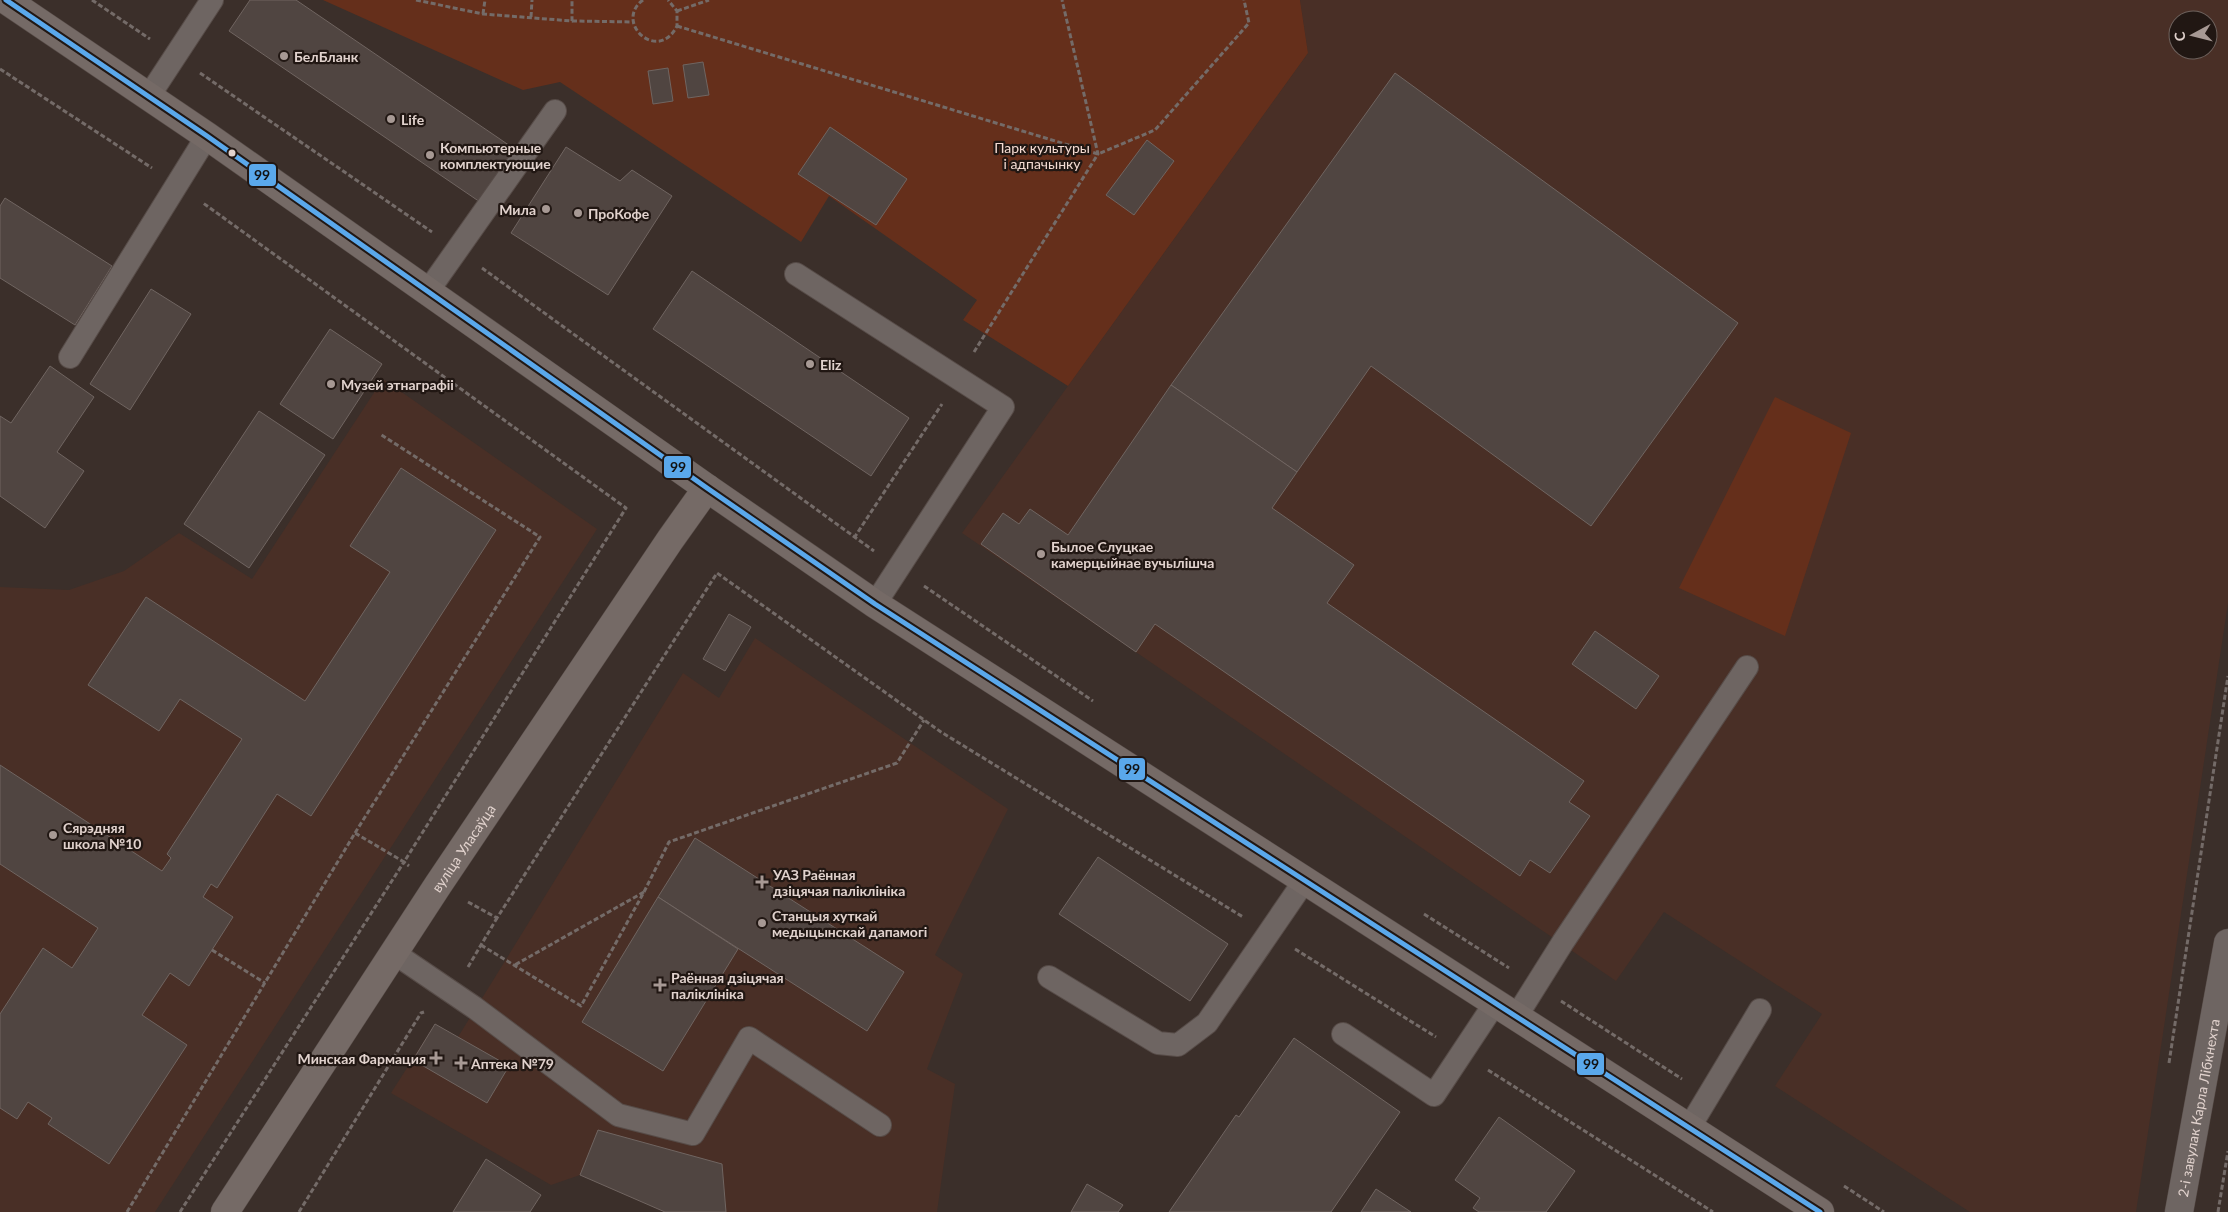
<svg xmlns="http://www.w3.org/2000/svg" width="2228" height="1212" font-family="Lato,sans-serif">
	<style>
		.built { fill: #492f26; fill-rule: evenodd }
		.green { fill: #652f1b }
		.building { fill: #504541; stroke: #706561 }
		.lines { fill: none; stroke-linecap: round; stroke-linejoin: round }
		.service-casing { stroke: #574c48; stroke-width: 24 }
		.minor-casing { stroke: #574c48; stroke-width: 29 }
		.secondary-casing { stroke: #574c48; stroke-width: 29 }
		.path { stroke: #746b68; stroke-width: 3; stroke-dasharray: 5 2.5; stroke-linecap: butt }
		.service { stroke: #6e6562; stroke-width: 22 }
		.minor { stroke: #6e6562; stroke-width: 28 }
		.secondary { stroke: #756a66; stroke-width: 28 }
		.bus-1-casing { stroke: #211713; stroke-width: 9 }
		.bus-1 { stroke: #5aa8eb; stroke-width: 5 }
		.poi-dot { fill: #a79994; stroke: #211713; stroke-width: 2 }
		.bus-dot { fill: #e1d2cd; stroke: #211713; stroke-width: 2 }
		.labels { text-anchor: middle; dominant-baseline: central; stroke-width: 4.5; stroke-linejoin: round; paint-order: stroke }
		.poi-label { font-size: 14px; font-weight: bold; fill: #e1d2cd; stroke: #211713; text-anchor: start }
		.park-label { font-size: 14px; fill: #f4dbd2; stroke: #211713 }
		.street-label { font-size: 14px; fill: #e1d2cd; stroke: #211713 }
		.line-badge { stroke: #211713; stroke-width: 2 }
		.pale-badge-label { font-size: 14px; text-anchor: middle; font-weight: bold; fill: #111 }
	</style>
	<rect width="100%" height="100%" fill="#3b2f2a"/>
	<g class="built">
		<path d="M1300 0H2228V603L2136 1212H1970L1775 1086 1822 1014 1664 912 1616 981 962 533 1308 53ZM2178 20H2208V50H2178Z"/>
		<path d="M383 379 597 529 155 1212H0V587L69 590 124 571 179 533 252 579Z"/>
		<path d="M755 638 1008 809 935 955 963 974 927 1069 955 1084 937 1212H665L580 1175 551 1185 391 1093 435 1024 458 1037 683 673 719 698Z"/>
	</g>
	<g class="green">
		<path d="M323 0H1300L1308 53 1068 386 963 320 977 300 829 196 801 242 560 82 523 90Z"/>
		<path d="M1775 397 1851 433 1785 636 1679 588Z"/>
	</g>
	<g class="building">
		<path d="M250 0H296L516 150 480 202 229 31Z"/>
		<path d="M703 62 709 95 688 98 683 65Z"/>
		<path d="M668 68 673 101 653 104 648 71Z"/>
		<path d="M1395 73 1738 323 1591 526 1371 366 1297 472 1171 385Z"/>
		<path d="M830 127 907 179 876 225 798 174Z"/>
		<path d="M1147 140 1174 161 1134 215 1106 195Z"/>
		<path d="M566 147 620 181 632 170 672 196 608 295 511 233Z"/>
		<path d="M5 198 112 266 75 325 0 278V206Z"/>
		<path d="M692 271 909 418 871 476 653 329Z"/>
		<path d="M151 289 191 314 130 410 90 384Z"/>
		<path d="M330 329 382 364 333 439 280 404Z"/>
		<path d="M50 366 94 397 57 452 84 471 45 528 0 496V416L11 423Z"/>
		<path d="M1171 385 1297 472 1272 508 1354 565 1327 603 1584 781 1569 802 1590 816 1550 873 1530 860 1520 876 1155 624 1136 652 981 544 1003 513 1019 524 1030 509 1068 535Z"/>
		<path d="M259 411 325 455 249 568 184 524Z"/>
		<path d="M401 468 496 530 311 816 277 794 217 888 211 884 203 897 233 917 189 986 170 973 142 1015 187 1045 109 1164 48 1124 52 1118 28 1102 17 1119 0 1108V1014L43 948 72 968 98 928 0 864V765L162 871 171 858 167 854 242 739 180 699 159 731 88 685 146 597 305 701 390 572 350 546Z"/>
		<path d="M729 614 751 627 725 671 703 659Z"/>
		<path d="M1595 631 1659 676 1636 709 1572 664Z"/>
		<path d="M695 838 904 972 867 1031 658 897Z"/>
		<path d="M1098 857 1228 944 1190 1001 1059 914Z"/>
		<path d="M658 897 738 949 663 1071 582 1022Z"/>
		<path d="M435 1024 509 1066 487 1103 413 1060Z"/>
		<path d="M1294 1038 1400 1112 1331 1212H1169L1236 1115 1239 1117Z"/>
		<path d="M1499 1117 1575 1171 1546 1212H1479L1473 1208 1480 1198 1455 1180Z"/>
		<path d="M598 1130 722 1164 726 1212H665L580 1175Z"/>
		<path d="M486 1159 541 1195 530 1212H453Z"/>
		<path d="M1087 1184 1123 1205 1118 1212H1071Z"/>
		<path d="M1376 1189 1411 1212H1361Z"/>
	</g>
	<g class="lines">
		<g class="service-casing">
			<g id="service">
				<path d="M149 96 212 0"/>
				<path d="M796 274 1003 407 875 604"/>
				<path d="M428 291 555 111"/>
				<path d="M70 357 207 136"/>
				<path d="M394 953 475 1008 618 1115 693 1134 749 1038 880 1125"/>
				<path d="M1049 977 1158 1043 1178 1045 1207 1023 1305 880"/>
				<path d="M1516 1017 1563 942 1747 667"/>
				<path d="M1343 1034 1434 1095 1495 1003"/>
				<path d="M1689 1128 1760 1010"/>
			</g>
		</g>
		<g class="minor-casing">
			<g id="minor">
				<path id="s1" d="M2179 1212 2228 943"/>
			</g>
		</g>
		<g class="secondary-casing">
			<g id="secondary">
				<path d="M6 0 207 136 707 488 875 604 1820 1212"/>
				<path id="s2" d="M225 1212 438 885 670 540 707 488"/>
			</g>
		</g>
		<g class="path">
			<path d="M92 0 150 39"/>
			<path d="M416 0 483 14 572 21V0"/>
			<path d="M643 0C613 22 658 64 677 26V11L668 0"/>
			<path d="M677 11 709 0"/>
			<path d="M483 14 485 0"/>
			<path d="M531 17 532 0"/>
			<path d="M572 21 633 22"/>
			<path d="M677 26 1098 154 1155 130 1249 23 1244 0"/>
			<path d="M0 69 152 168"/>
			<path d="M200 73 432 232"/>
			<path d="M482 268 874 551"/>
			<path d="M974 352 1098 154 1062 0"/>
			<path d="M854 538 942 404"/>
			<path d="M924 586 1093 701"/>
			<path d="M355 833 540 537 380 434"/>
			<path d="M644 892 669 842 897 763 924 720"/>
			<path d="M468 902 497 918 717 573 941 732 1243 917"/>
			<path d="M1424 914 1509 968"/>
			<path d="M481 945 581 1006 644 892 513 966"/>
			<path d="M1295 949 1436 1037"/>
			<path d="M212 950 265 983"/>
			<path d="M468 967 497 918"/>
			<path d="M1561 1001 1682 1079"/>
			<path d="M2169 1063 2228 676"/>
			<path d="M1488 1070 1713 1212"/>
			<path d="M1844 1186 1884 1212"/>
			<path d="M127 1212 355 833 404 862 626 508 203 203"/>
			<path d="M180 1212 404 862 409 866"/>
			<path d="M299 1212 421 1013 424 1012"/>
			<path d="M2218 1212 2228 1151"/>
		</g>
		<use href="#service" class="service"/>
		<use href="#minor" class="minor"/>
		<use href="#secondary" class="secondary"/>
		<g class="bus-1-casing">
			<path id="bus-1" d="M6 0 207 136 707 488 875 604 1820 1212"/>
		</g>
		<use href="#bus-1" class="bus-1"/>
	</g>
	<g class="poi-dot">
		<circle cx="284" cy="56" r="5"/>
		<circle cx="391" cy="119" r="5"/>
		<circle cx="430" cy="155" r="5"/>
		<circle cx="546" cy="209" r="5"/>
		<circle cx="578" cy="213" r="5"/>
		<circle cx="810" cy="364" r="5"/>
		<circle cx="331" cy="384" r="5"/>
		<circle cx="1041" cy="554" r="5"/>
		<circle cx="53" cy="835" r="5"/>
		<path d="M759.5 874.5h5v5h5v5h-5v5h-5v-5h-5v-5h5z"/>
		<circle cx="762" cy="923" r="5"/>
		<path d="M657.5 977.5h5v5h5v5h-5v5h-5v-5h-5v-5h5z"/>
		<path d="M433.5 1050.5h5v5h5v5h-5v5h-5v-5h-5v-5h5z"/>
		<path d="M458.5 1055.5h5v5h5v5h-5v5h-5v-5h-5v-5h5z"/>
	</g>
	<circle class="bus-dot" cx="232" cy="153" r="4.5"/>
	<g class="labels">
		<g class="poi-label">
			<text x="294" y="56">БелБланк</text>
			<text x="401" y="119">Life</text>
			<text x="440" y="147">Компьютерные<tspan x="440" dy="16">комплектующие</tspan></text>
			<text x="536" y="209" text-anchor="end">Мила</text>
			<text x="588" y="213">ПроКофе</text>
			<text x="820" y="364">Eliz</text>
			<text x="341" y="384">Музей этнаграфіі</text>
			<text x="1051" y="546">Былое Слуцкае<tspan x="1051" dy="16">камерцыйнае вучылішча</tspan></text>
			<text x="63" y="827">Сярэдняя<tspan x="63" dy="16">школа №10</tspan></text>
			<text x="773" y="874">УАЗ Раённая<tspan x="773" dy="16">дзіцячая паліклініка</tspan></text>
			<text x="772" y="915">Станцыя хуткай<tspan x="772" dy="16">медыцынскай дапамогі</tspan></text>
			<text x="671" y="977">Раённая дзіцячая<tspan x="671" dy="16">паліклініка</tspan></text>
			<text x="426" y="1058" text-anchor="end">Минская Фармация</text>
			<text x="471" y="1063">Аптека №79</text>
		</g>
		<g class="park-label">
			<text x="1042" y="147">Парк культуры<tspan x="1042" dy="16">і адпачынку</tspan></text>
		</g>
		<g class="street-label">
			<text stroke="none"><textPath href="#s2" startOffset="435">вуліца Уласаўца</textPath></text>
			<text stroke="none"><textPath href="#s1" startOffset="106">2-і завулак Карла Лібкнехта</textPath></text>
		</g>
	</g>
	<g class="line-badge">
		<rect x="248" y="163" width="29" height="24" rx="5" fill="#5aa8eb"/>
		<rect x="663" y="455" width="29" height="24" rx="5" fill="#5aa8eb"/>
		<rect x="1118" y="757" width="28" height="24" rx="5" fill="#5aa8eb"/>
		<rect x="1576" y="1052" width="29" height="24" rx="5" fill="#5aa8eb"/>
	</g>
	<g class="pale-badge-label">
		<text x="262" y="180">99</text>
		<text x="678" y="472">99</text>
		<text x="1132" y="774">99</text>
		<text x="1591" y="1069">99</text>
	</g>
	<g transform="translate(2193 35) rotate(263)"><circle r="24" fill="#211713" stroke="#6e625d"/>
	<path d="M0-4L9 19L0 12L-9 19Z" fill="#a79994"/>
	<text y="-8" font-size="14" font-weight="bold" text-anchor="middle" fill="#e1d2cd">С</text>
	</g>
</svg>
